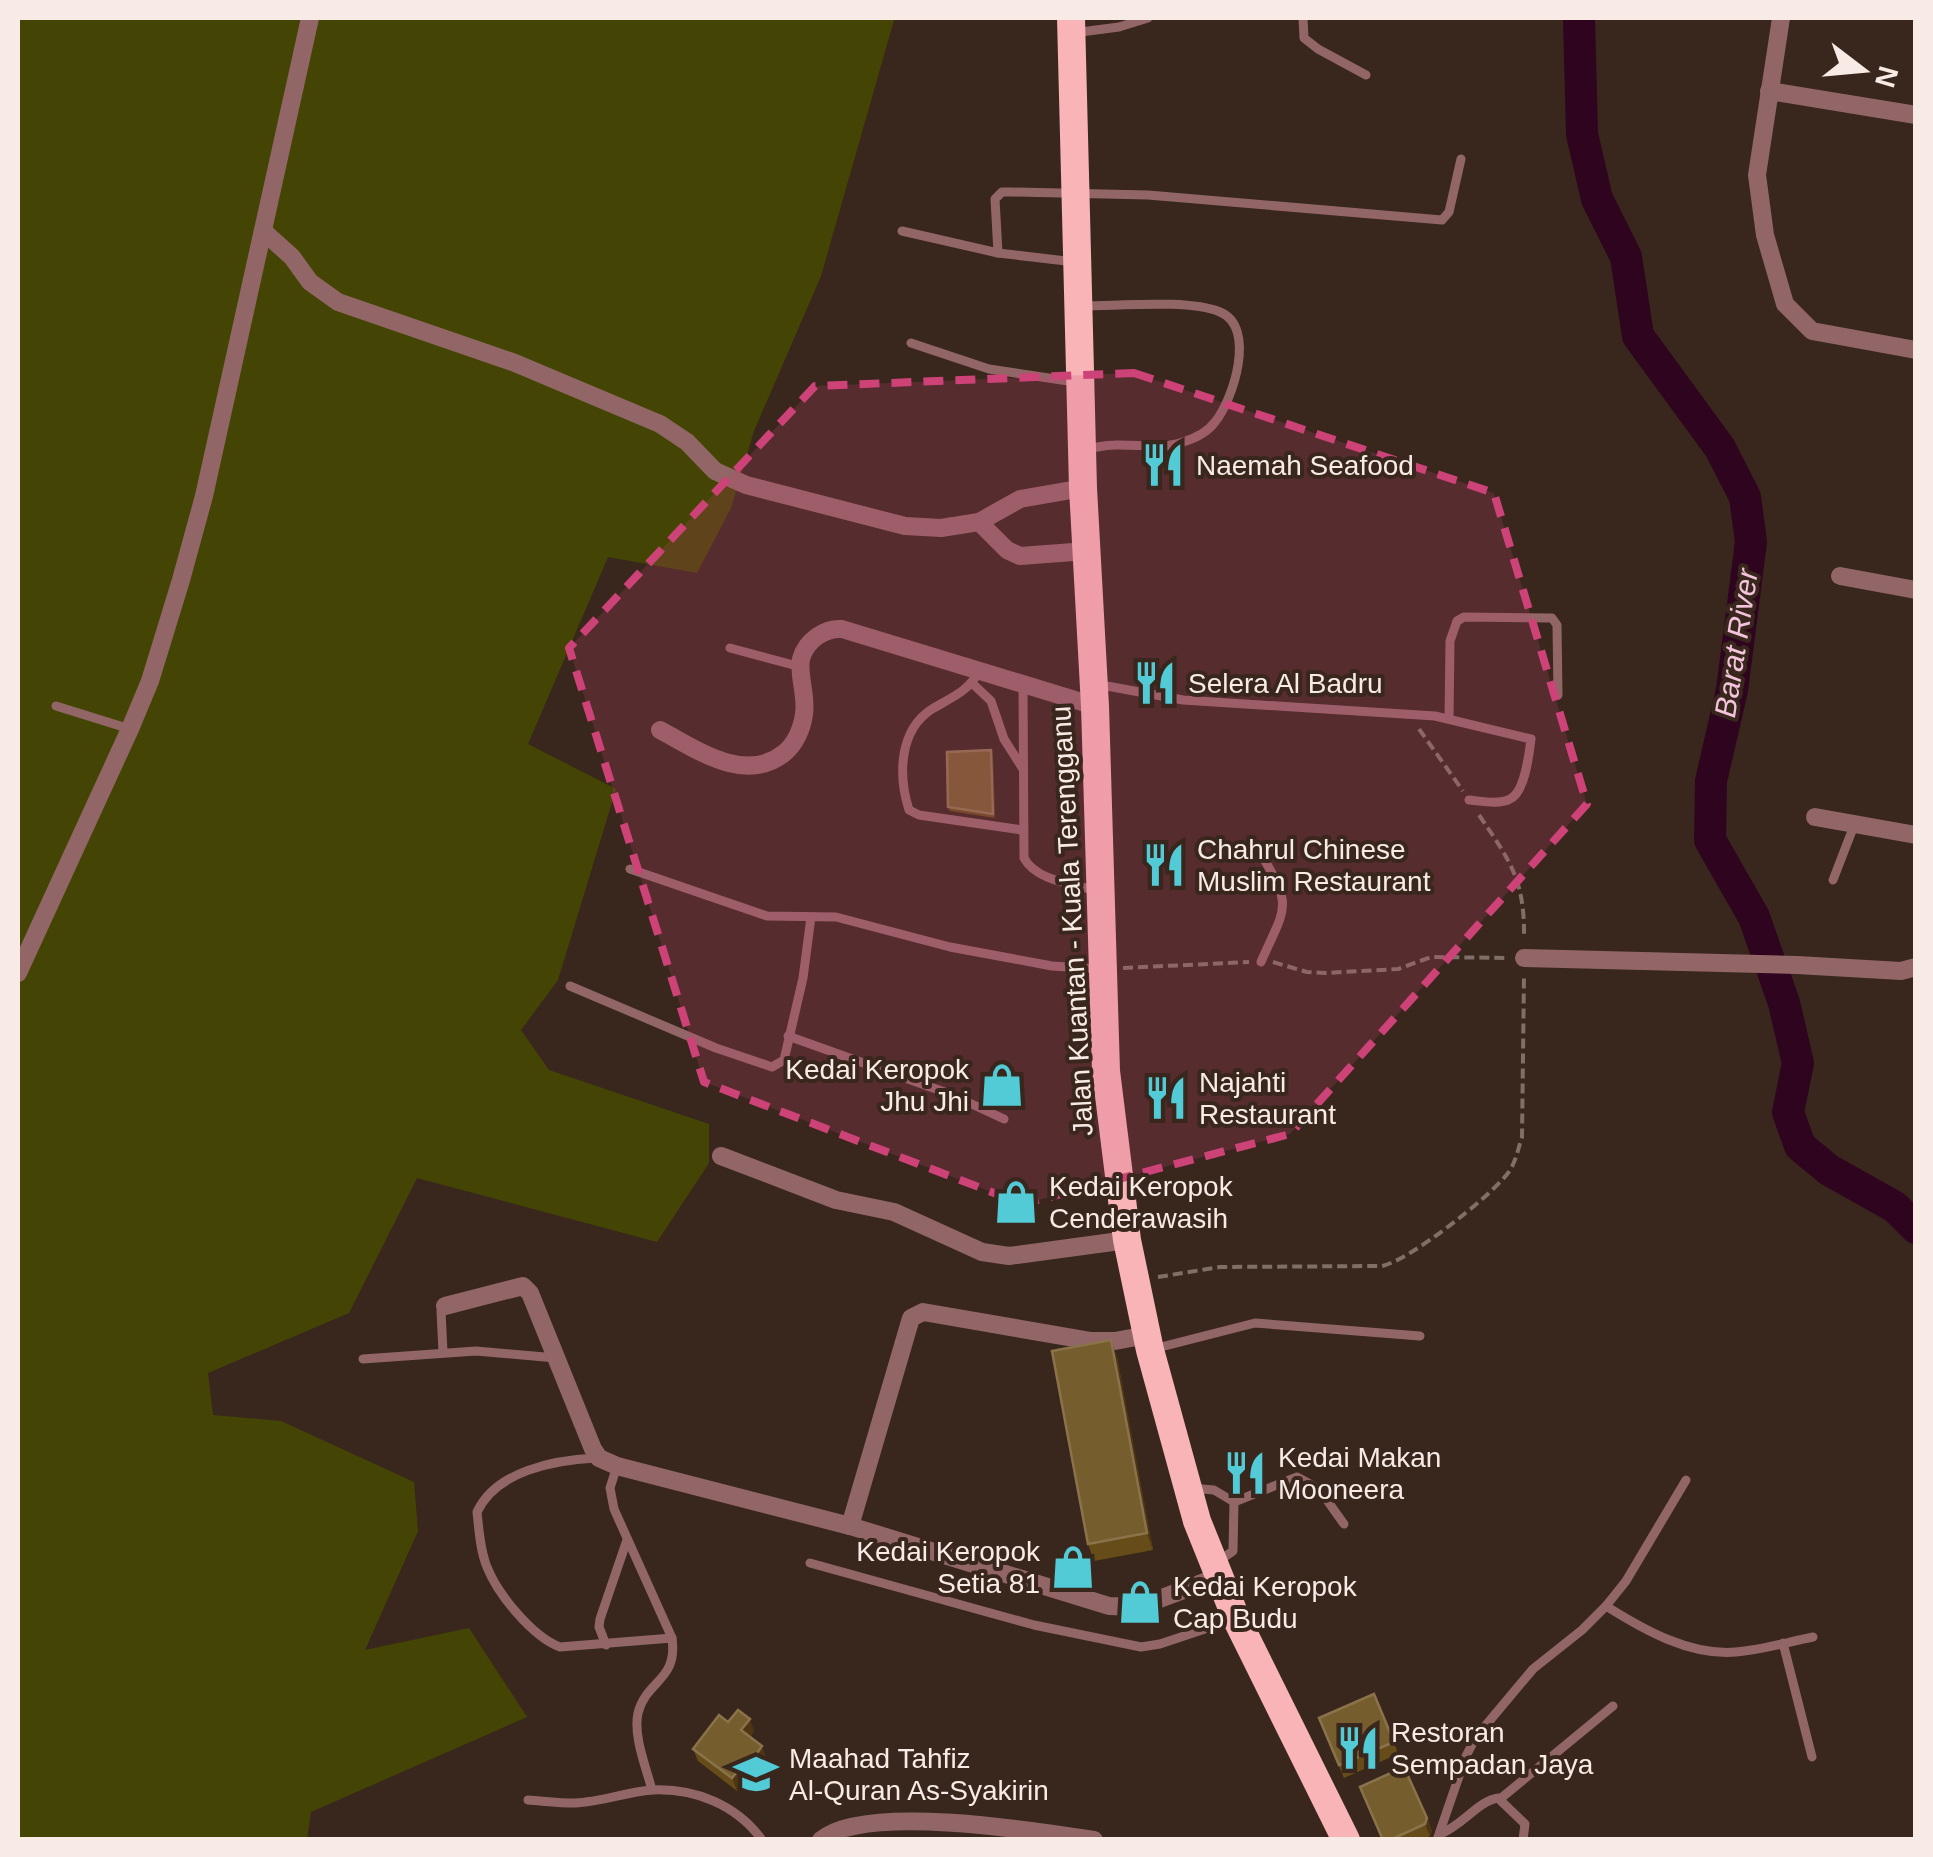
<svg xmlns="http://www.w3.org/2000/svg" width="1933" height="1857" font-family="Helvetica,sans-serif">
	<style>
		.green { fill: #444504 }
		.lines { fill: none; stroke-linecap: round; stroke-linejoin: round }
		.river { stroke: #2e041f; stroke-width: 32 }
		.path { stroke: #7f6f66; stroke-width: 4; stroke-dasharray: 10 5; stroke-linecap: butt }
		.service { stroke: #926667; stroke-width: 9 }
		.minor { stroke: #926667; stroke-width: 18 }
		.trunk { stroke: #f8b4b6; stroke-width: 28 }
		.wall { fill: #664c18 }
		.shaded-wall { fill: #4d3611 }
		.building { fill: #765d2e; stroke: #8a734b; stroke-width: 2.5 }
		.marked { fill: #cd4277; fill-opacity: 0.2; stroke: #cd4277; stroke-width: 8; stroke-dasharray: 20 12; stroke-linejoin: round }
		.labels { text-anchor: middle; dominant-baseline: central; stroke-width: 8; stroke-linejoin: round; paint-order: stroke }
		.poi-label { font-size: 28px; fill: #f8ebe5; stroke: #39271d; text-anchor: start }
		.street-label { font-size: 28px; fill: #f8ebe5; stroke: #39271d }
		.water-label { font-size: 30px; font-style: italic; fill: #f4c4dc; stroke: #39271d }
	</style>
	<rect width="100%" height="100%" fill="#39271d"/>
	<path class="green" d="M18 18 894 20 821 276 754 431 731 508 697 573 608 557 528 744 616 789 558 980 521 1030 549 1070 709 1124V1163L657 1242 417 1178 349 1313 208 1373 213 1415 281 1421 414 1482 418 1531 365 1650 469 1628 527 1717 311 1812 307 1839H18Z"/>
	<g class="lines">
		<path class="river" d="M1579 18 1582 134 1597 199 1626 257 1638 336 1720 448 1745 497 1751 542 1732 690 1711 781 1710 840 1754 917 1784 1003 1798 1063 1788 1112 1800 1146 1829 1170 1895 1207 1916 1228"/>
		<g class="path">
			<path d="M1419 729 1463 791"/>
			<path d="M1479 815C1511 862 1525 881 1524 939"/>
			<path d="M1273 962 1307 972 1325 973 1398 969 1431 957 1509 958"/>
			<path d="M1123 968 1249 962"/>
			<path d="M1158 1277 1220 1267 1382 1266C1410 1260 1490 1197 1508 1173 1516 1162 1518 1149 1522 1137L1524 974"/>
		</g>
		<g class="service">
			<path d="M1303 18 1304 38 1318 49 1366 75"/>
			<path d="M1073 33 1119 27 1148 18"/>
			<path d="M902 231 998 253"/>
			<path d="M1075 262 998 253 995 199 1002 192H1012L1148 195 1442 220 1449 212 1461 159"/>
			<path d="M1083 306C1118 306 1189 299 1220 312 1257 327 1233 400 1215 422 1207 433 1196 438 1183 442 1161 450 1138 444 1115 445 1105 445 1094 448 1084 449"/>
			<path d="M911 343 989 369 1075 382"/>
			<path d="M730 648 801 667"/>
			<path d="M980 670C968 692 952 697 932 709 899 730 898 775 909 810L919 815 1022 830"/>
			<path d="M1023 683 1024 858C1036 881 1074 884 1097 891"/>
			<path d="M973 684 991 701 1004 739 1023 769"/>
			<path d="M1096 684 1183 700 1435 716 1531 739C1529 755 1525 792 1510 799 1499 805 1481 801 1469 800"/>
			<path d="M56 706 130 729"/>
			<path d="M1449 718 1450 641 1457 621 1464 617 1552 618 1557 625 1558 695"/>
			<path d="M1259 851C1294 908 1286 905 1261 962"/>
			<path d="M630 869 767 916 836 917 950 947 1052 966 1098 969"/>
			<path d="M1833 880 1855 823"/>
			<path d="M570 986 716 1048 772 1067 784 1060 803 978 811 917"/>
			<path d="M788 1036 950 1094 1004 1119"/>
			<path d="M1153 1349 1255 1323 1420 1336"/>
			<path d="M443 1352 441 1311 445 1307"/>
			<path d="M363 1359 476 1351 556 1358"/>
			<path d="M596 1458C554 1460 496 1471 477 1512 479 1530 480 1550 487 1567 498 1595 533 1637 560 1647L672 1638"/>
			<path d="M617 1466 610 1488 614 1509 672 1638C678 1681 647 1679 638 1713 633 1736 646 1767 652 1790"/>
			<path d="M1190 1488 1214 1490 1234 1502"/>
			<path d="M1217 1562 1233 1551 1234 1502 1297 1477 1319 1489 1344 1524"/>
			<path d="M810 1563 1034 1625 1141 1647 1160 1644 1232 1620"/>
			<path d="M1606 1606C1644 1630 1690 1656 1736 1652 1762 1650 1788 1642 1813 1637"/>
			<path d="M1783 1643 1812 1757"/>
			<path d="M606 1645 599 1627 600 1619 627 1540"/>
			<path d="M1500 1799 1613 1706"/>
			<path d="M528 1800C543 1801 559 1803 575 1803 601 1802 626 1792 652 1790 695 1788 737 1805 762 1840"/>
			<path d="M1440 1834C1462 1826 1478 1801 1498 1798L1525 1824 1523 1840"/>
			<path d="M1437 1840 1466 1756 1476 1737 1533 1669 1582 1630 1606 1606 1626 1581 1686 1480"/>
		</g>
		<g class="minor">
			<path d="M1781 18 1757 175 1765 235 1785 304 1812 331 1916 350"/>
			<path d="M1769 91 1916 115"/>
			<path d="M263 231 292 257 310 282 338 302 515 363 660 424 687 442 715 471 746 485 905 526 941 528 979 522 1020 499 1083 488"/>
			<path d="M979 522 1007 550 1020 556 1087 551"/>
			<path d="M1840 576 1916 590"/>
			<path d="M660 730C696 749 744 784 783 754 795 745 802 729 804 714 807 696 798 676 801 659 806 640 825 628 842 629L1095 706"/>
			<path d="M1815 817 1916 835"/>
			<path d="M1524 958 1797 965 1901 971 1916 967"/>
			<path d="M18 973 130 729 150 681 181 580 204 496 310 18"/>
			<path d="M721 1156 836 1200 894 1212 982 1252 1009 1256 1127 1240"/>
			<path d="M445 1306 523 1286 530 1293 593 1449 599 1458 617 1466 850 1526 1109 1606 1138 1607 1218 1577"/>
			<path d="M850 1526 911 1318 923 1312 1091 1341H1115L1147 1335"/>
			<path d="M821 1840C864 1803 1036 1831 1094 1840"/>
		</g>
		<path class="trunk" d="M1071 18 1083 488 1095 706 1106 1071 1127 1240 1150 1350 1197 1521 1236 1618 1346 1840"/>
	</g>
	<g class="wall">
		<path d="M991 750 993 755 995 818 950 811 948 807Z"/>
		<path d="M1117 1357 1153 1550 1094 1561 1088 1544Z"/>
		<path d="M728 1722 754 1731 750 1737 767 1759 763 1764 767 1775 756 1790 744 1780 737 1791 698 1761 693 1749Z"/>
		<path d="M1324 1731 1394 1742 1398 1754 1344 1778Z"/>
		<path d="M1360 1787 1427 1818 1432 1831 1430 1836 1423 1840H1382Z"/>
	</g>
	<g class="shaded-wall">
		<path d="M991 750 993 755 995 818 993 814Z"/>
		<path d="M1111 1340 1117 1357 1153 1550 1147 1533Z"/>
		<path d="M750 1719 754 1731 746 1743 741 1730Z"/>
		<path d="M762 1746 767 1759 763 1764 767 1775 756 1790 752 1777 755 1756Z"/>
		<path d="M740 1768 744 1780 737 1791 732 1778Z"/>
		<path d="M1427 1818 1432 1831 1430 1836 1425 1824Z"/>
	</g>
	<g class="building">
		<path d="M991 750 993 814 948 807 947 752Z"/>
		<path d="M1111 1340 1147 1533 1088 1544 1052 1351Z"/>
		<path d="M1374 1694 1394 1742 1339 1765 1319 1718Z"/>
		<path d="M738 1710 750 1719 741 1730 762 1746 755 1756 762 1762 752 1777 740 1768 732 1778 693 1749 719 1715 728 1722Z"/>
		<path d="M1404 1767 1427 1818 1425 1824 1390 1840H1383L1360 1787Z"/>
	</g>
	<path class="marked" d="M1134 373 1494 493 1587 804 1290 1134 1023 1204 704 1082 569 648 815 386Z"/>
	<defs>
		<g id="restaurant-bare" transform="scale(3.45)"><path d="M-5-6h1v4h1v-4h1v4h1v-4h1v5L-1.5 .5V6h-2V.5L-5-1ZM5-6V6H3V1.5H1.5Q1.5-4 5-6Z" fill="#52cbd7" stroke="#39271d" stroke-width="2.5" paint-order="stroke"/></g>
		<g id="shop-bare" transform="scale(3.45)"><path d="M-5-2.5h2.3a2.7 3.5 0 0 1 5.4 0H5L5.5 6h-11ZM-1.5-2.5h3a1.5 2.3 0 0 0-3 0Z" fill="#52cbd7" stroke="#39271d" stroke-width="2.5" paint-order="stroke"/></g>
		<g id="school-bare" transform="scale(3.45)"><path d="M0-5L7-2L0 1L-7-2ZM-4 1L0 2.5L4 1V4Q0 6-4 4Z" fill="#52cbd7" stroke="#39271d" stroke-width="2.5" paint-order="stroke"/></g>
	</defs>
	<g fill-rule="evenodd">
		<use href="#restaurant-bare" x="1163" y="465"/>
		<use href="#restaurant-bare" x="1155" y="683"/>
		<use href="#restaurant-bare" x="1164" y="865"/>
		<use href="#shop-bare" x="1002" y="1085"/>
		<use href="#restaurant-bare" x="1166" y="1098"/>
		<use href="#shop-bare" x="1016" y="1202"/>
		<use href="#restaurant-bare" x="1245" y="1473"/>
		<use href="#shop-bare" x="1073" y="1567"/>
		<use href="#shop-bare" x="1140" y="1602"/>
		<use href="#restaurant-bare" x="1358" y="1748"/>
		<use href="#school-bare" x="756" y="1774"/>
	</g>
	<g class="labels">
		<g class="poi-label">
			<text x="1196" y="465">Naemah Seafood</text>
			<text x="1188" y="683">Selera Al Badru</text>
			<text x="1197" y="849">Chahrul Chinese<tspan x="1197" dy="32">Muslim Restaurant</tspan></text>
			<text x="969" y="1069" text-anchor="end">Kedai Keropok<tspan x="969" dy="32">Jhu Jhi</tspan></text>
			<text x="1199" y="1082">Najahti<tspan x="1199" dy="32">Restaurant</tspan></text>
			<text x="1049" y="1186">Kedai Keropok<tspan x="1049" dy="32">Cenderawasih</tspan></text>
			<text x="1278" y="1457">Kedai Makan<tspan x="1278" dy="32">Mooneera</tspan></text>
			<text x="1040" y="1551" text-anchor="end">Kedai Keropok<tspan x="1040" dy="32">Setia 81</tspan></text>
			<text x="1173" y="1586">Kedai Keropok<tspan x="1173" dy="32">Cap Budu</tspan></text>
			<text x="1391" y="1732">Restoran<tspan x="1391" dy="32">Sempadan Jaya</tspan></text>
			<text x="789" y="1758">Maahad Tahfiz<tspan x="789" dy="32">Al-Quran As-Syakirin</tspan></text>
		</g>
		<g class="street-label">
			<text transform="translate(1072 921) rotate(-93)">Jalan Kuantan - Kuala Terengganu</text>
		</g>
		<g class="water-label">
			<text transform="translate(1736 643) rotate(-81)">Barat River</text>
		</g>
	</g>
	<rect width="1933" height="1857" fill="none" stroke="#f8ebe5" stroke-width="40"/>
	<g transform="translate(1863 70) rotate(106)" stroke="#39271d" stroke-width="8" paint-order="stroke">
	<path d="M0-8L18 38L0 25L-18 38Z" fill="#f8ebe5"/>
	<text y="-15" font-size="28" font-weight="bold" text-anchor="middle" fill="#f8ebe5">N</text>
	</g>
</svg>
